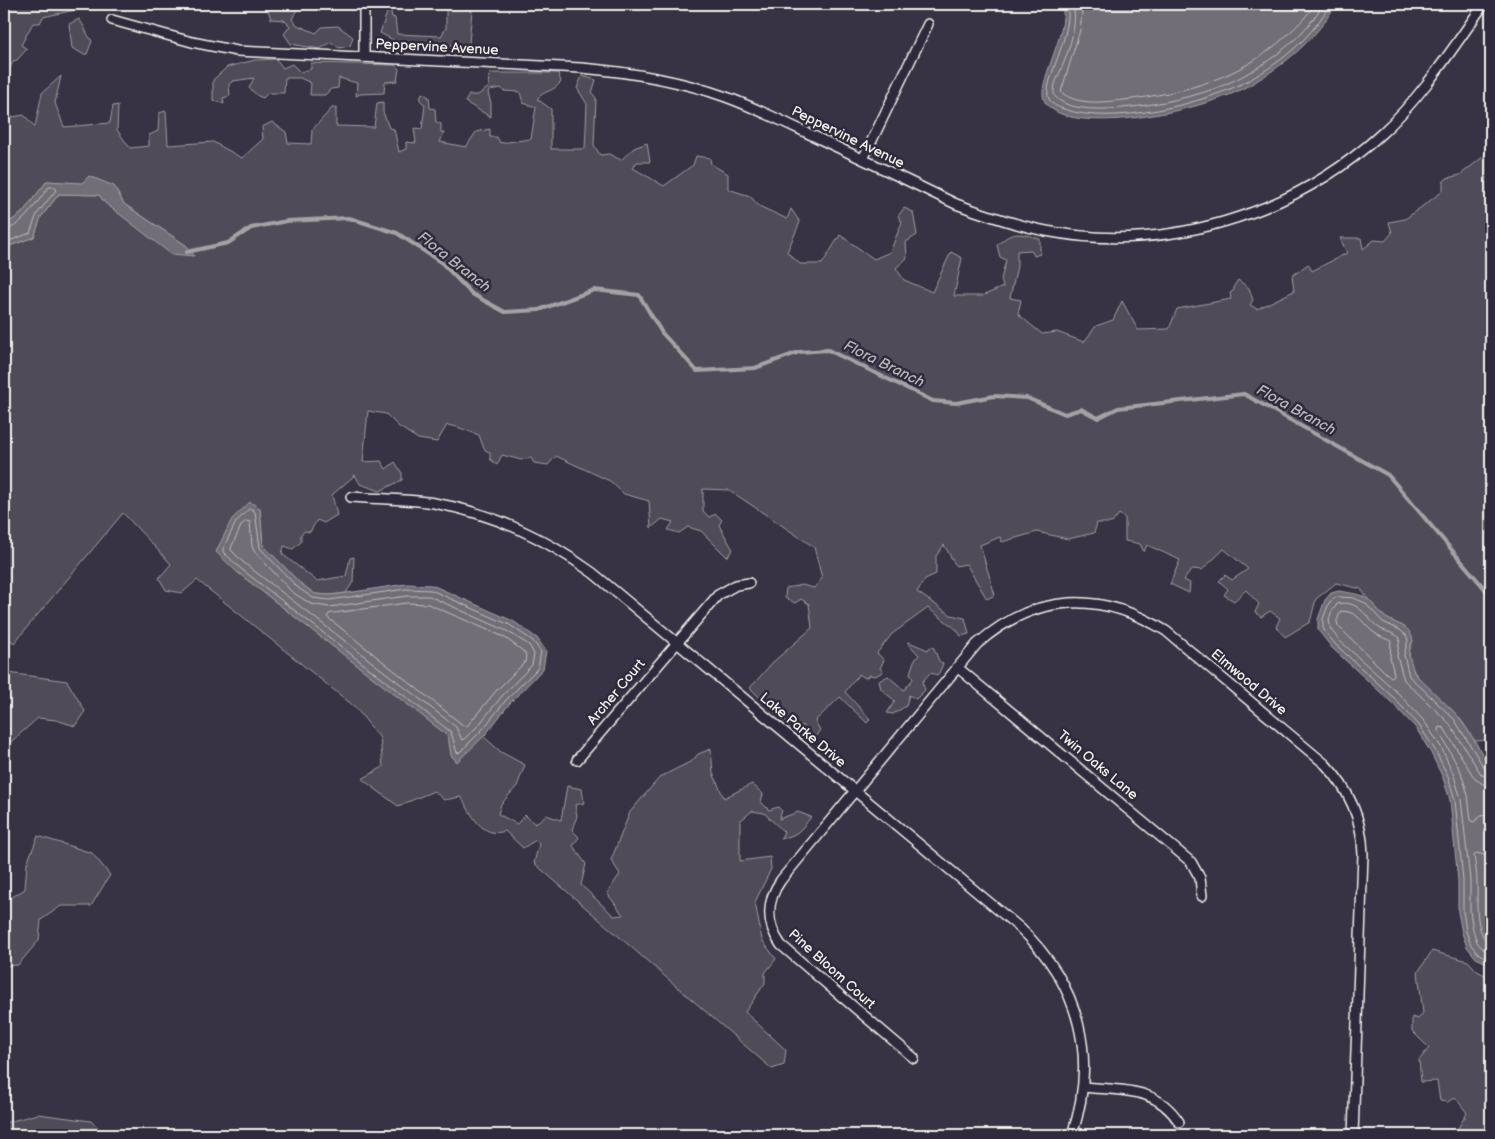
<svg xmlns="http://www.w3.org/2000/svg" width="1495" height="1139" font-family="'Balsamiq Sans',sans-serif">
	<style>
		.green { fill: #504b59; stroke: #a29ea0 }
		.water { fill: #726e77; stroke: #a6a2a4 }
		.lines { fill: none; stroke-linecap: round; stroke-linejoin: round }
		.shore { stroke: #c0bdbb; stroke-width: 1 }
		.stream { stroke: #a6a2a4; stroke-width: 4 }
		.minor-casing { stroke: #f4f1e8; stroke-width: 12 }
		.minor { stroke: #2f2a3d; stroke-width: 9 }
		.labels { text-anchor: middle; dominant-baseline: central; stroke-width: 5; stroke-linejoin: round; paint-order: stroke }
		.street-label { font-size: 14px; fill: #f4f1e8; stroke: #2f2a3d }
		.water-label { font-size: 15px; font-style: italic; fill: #bab6b5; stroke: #2f2a3d }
	</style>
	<rect width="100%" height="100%" fill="#373244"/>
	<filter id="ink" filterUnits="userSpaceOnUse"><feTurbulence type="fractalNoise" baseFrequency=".02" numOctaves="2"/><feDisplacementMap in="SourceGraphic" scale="10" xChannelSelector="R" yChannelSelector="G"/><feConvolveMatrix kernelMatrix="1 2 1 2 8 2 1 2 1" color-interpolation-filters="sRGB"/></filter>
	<g filter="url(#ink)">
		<g class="green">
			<path d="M6 4H78L75 10 43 17 40 23H33L21 45 27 49 17 60 13 61 4 84V7Z"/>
			<path d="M271 4H300L292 19 297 25 316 33 322 27 338 26 353 37 350 46 339 48 331 42 320 49 291 44 284 34 290 26 284 20 271 19 268 10Z"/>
			<path d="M442 4H468L460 7 472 10 469 43 460 49 452 44 446 52 437 51 422 44 417 49 407 47 380 33 388 10 391 12 392 17 395 18 397 34 441 36 446 28V5Z"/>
			<path d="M79 19C85 26 86 34 92 41L87 54H83L72 48 69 24Z"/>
			<path d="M276 59 283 68 292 64 300 72 311 69V63L395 65 399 69 397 81 385 82 384 93 360 94 356 96 357 83 339 78 338 88 331 89 325 95H310L311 83 300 78H285L284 93H268L263 98 258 96 249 88 254 78 233 81 229 84 230 96 223 98 224 104 213 100V80L227 67 255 60Z"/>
			<path d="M490 73H558L561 82C552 93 544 90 537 99L551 109V149H585L587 104 577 88 582 76 596 80 592 93 596 98 594 145 600 155 609 154 621 160 634 148 647 143 650 162H637L633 168 664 186 693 165 696 156 710 158 711 164 728 174V189L750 196 759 206 787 219 791 209 800 222 787 252 800 264H822L840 235 874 259 890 252 902 222 898 216 904 208 913 212 917 235 906 242 907 258 896 268 904 280 932 292 951 252 962 258 954 296H982L1003 287 1001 279 1006 260 1000 257 997 245C1013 230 1020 233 1040 239V254L1034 256 1031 250 1017 251V266L1010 298 1021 300 1018 314 1042 334 1057 332 1084 342 1096 326 1113 320 1122 301 1138 330 1169 329 1177 309 1231 299 1230 293 1234 290V286L1238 280 1249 288 1253 300 1250 305 1257 309 1294 291 1292 276 1308 264 1312 271 1347 253 1340 238H1361L1363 249 1374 240 1385 241 1392 233 1389 222 1405 219 1443 191V182L1447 178 1460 175 1484 156 1491 136V754L1488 740 1475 741C1469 733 1464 723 1457 715 1440 695 1396 672 1413 641L1403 626 1387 619 1368 599 1361 589 1336 583 1316 599 1310 622 1285 637 1276 627 1280 618 1270 611 1261 617 1255 612 1259 604 1246 590 1234 601 1224 595 1228 589 1219 581 1225 575 1232 580 1248 569 1224 549 1202 570 1192 569 1184 580 1190 583 1189 593 1170 584 1180 560 1147 545 1144 552 1140 544 1125 541V518L1119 514 1112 523H1097L1094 533 1068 539 1037 532 1002 542 1000 537 980 545 995 595 987 599 966 564 956 566 944 545 936 556V574L925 579 917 592 951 615 965 618 969 634 961 636 956 629 928 608 892 634 877 653 884 660 880 668 883 672 875 676 870 675 865 678 859 674 845 692 870 719 867 723 840 697 815 721 820 730 811 743 801 734 803 726 783 720 750 688 773 662 812 628 809 604 801 599 795 603 785 598 786 588 802 585 814 588 822 578 814 547 729 490 703 489V511L709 517 716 514 722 520 719 525 733 550 727 557 701 531 688 527 679 533 668 530 673 522 662 519 651 528 649 501 624 494 610 481 556 456 548 465 534 463 531 458 521 460 502 455 497 465 490 459V453L484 449 479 435 457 427 447 425 437 442 418 439 398 426 386 414 368 411 363 462 381 461 386 469 395 462 402 473V480L380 491 360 484 355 475 332 495 337 515 324 523 317 520 310 532 305 531 301 534V542L293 549 284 546 282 554 317 581 346 576 350 558 354 557 353 582 346 593 329 595 315 594 300 583 263 545 260 508 237 572 449 736 451 755 457 762 483 736 501 752 525 765 517 786 501 804 498 814 517 824 525 815 535 824 546 815 561 820 567 786 582 789 584 803 575 805 577 816 572 830 579 837 573 846 586 864 581 885 614 916 623 915 607 893 620 874 611 860 630 812 660 777 692 761 698 754 711 749 713 773 724 798 752 784 763 794 761 802 769 810 778 807 782 811 779 819 798 812 811 817C800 831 798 835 780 839L784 832 764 813 752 811 740 821V861L770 857 771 869 755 902 762 940 776 959 765 973V983L745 1012 786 1050 784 1065 772 1069 534 863 539 844 536 840 523 848 505 831C481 839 472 814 461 797L444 800 434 791 398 806 362 779 383 767 380 738 355 707 197 580 182 593 166 590 159 578 171 564 123 513 14 643 4 635V248L34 237 41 217 59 194 99 195 105 203 187 246 124 204 114 186 47 181 22 213 4 226V116L6 118 24 115 35 127 42 93 61 76 55 103 64 127 110 123 113 106 118 105 117 130 130 148 149 146V135L158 131 159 113 166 111 168 145 213 142 242 158 263 139 262 127 272 122 286 132 288 143 311 144 312 130 332 108H336V126L374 127 377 103 383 102V112L389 128 394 129 399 152 406 149V142L416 143 414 128 422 129 425 105 420 100 422 93 429 97 430 108 435 109 436 122 441 124V132L444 133 440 142 466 147 476 132 490 129V137H497L500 143 531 139 536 107 523 103 520 92 504 91 501 88 489 90 488 93 491 103V117L465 102 469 95H478L489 87Z"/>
			<path d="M909 642 928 650 930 647 934 648 939 661 943 664 938 675 930 673 922 682 925 690 916 699 909 695 906 706 893 714 887 713 895 701 881 689 879 681 888 676 904 690 913 679 910 673 914 661 919 655 908 643Z"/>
			<path d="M8 673 67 681 85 711 75 726 56 720 38 718 4 748V674Z"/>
			<path d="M38 836 92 853 110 875 91 906H61L41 920 39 940 18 965 4 966V902L25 889 27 863Z"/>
			<path d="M1432 951 1468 961 1477 971 1491 978V1135H1454L1467 1113 1455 1097 1448 1102 1440 1101 1437 1081 1421 1082 1419 1060 1429 1048 1412 1031V1017L1418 1019 1423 1013 1418 972Z"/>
			<path d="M38 1114 91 1121 106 1135H4V1123Z"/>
		</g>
		<g class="water">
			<path d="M1062 4H1336C1317 38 1288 62 1255 82 1239 92 1220 99 1202 104 1170 114 1067 135 1045 102 1034 85 1070 34 1062 4Z"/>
			<path d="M89 176 114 186 124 204 187 246 194 256 171 254 105 203 99 195 59 194 41 217 34 237 4 248V226L22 213 47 181 82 183Z"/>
			<path d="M250 502 260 508 263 545 300 583 315 594 329 595 340 594 406 584 432 585 513 621 537 638 546 651 543 669 510 703 486 734 457 762 451 755 448 736 237 572 216 552 232 519Z"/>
			<path d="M1339 591C1349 593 1360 593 1369 600 1376 606 1380 615 1388 619 1400 626 1410 625 1413 641L1410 646 1409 655 1414 673 1458 716 1475 741 1491 770V829L1488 836 1491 843V965L1476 958 1467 947 1462 933 1458 912V881L1450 800 1443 778 1431 753 1416 728 1390 701 1332 648 1318 630V619L1325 600 1331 593Z"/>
		</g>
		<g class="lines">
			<g class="shore">
				<path d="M1067 4C1075 33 1041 84 1049 99 1052 105 1058 107 1064 109 1111 127 1208 103 1251 79 1283 61 1313 36 1330 4"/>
				<path d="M1073 4C1078 22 1070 47 1063 65 1059 75 1053 84 1054 95 1072 123 1171 102 1198 94 1215 89 1233 82 1248 73 1277 57 1307 33 1323 4"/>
				<path d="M1081 4 1082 13 1080 30 1061 92C1077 106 1105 102 1124 100 1184 93 1242 78 1287 35 1297 26 1308 16 1314 4"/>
				<path d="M4 230C22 228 38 200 49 187H56V190L37 214 30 233 4 243"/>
				<path d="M249 509H252L255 512 260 548 297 587 313 598 329 600 406 589 431 590 510 625 533 641 541 652 538 668 506 700 482 730 460 752 457 753 451 732 240 568 223 552V549L236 522Z"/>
				<path d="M246 521 250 522 252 546 254 551 292 592 311 604 329 607 407 596H429L507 631 529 645 534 654 532 665 502 696 478 726 464 739 462 740 456 727 244 563 231 550V548L241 526Z"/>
				<path d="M407 603 428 604 504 637 523 651 526 655 525 662 496 691 467 726H464L327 617 329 614Z"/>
				<path d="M1341 611C1360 611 1362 625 1376 634 1381 637 1386 639 1391 641L1390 657 1394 674 1393 676 1391 677 1385 672 1338 626 1337 621Z"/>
				<path d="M1491 771 1485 769 1454 719 1409 676 1404 655 1408 640 1406 635 1400 630 1383 622 1365 603 1354 598 1340 597 1334 598 1329 603 1323 619V628L1326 633 1336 645 1393 697 1419 725 1435 750 1448 776 1455 800 1463 880V911L1466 931 1471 945 1479 954 1491 960"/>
				<path d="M1491 778 1486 777 1481 774 1449 723 1404 680 1397 656 1400 638C1394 633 1387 632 1381 629 1365 619 1361 599 1337 604L1331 613 1329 620 1331 630 1340 641 1398 693 1424 721 1441 747 1453 773 1461 799 1470 880V911L1473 930 1477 942 1483 949 1491 953"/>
				<path d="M1491 785 1483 784 1475 779 1444 728 1439 727 1438 730 1461 772 1468 795 1471 821 1474 822 1481 816 1491 814"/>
				<path d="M1491 857 1477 853 1474 855C1475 864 1477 873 1477 883 1478 901 1473 933 1491 945"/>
			</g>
			<path class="stream" d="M187 252 228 243 251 228 287 221 349 218 397 233 442 263 472 294 505 312 539 310 594 290 639 295 662 333 697 371 755 368 799 352 828 350 933 401 956 403 994 396 1027 398 1065 414 1081 409 1098 418 1118 408 1244 394 1388 475 1491 596"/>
			<g class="minor-casing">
				<g id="minor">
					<path d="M364 4V57"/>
					<path d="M112 20 192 42 237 51 581 68C630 72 679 80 726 97 759 109 790 125 822 140 867 161 911 182 956 204 986 215 1015 225 1046 231 1164 254 1293 215 1381 134 1422 97 1452 49 1484 4"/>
					<path d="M863 159 928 24"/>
					<path d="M351 497C378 499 407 499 434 503 495 514 543 537 593 573L1020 928C1080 985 1098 1057 1072 1135"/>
					<path d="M957 667 1191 862 1200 878 1202 896"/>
					<path d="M577 760 718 595 736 585 749 583"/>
					<path d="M914 1058 781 945C766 924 766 901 781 880L977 644C1036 592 1101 591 1166 631L1325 764C1349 789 1362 819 1363 854L1353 1135"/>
					<path d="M1083 1087C1121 1091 1156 1086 1179 1122"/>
				</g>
			</g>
			<use href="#minor" class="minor"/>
		</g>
	</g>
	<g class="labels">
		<g class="street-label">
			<text transform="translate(437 47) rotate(3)">Peppervine Avenue</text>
			<text transform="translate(848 137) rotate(26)">Peppervine Avenue</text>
			<text transform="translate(1249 682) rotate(40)">Elmwood Drive</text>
			<text transform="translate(616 692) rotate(-50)">Archer Court</text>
			<text transform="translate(803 730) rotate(40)">Lake Parke Drive</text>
			<text transform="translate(1098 765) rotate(40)">Twin Oaks Lane</text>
			<text transform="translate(832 969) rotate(42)">Pine Bloom Court</text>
		</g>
		<g class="water-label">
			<text transform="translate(454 262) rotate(38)">Flora Branch</text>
			<text transform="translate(884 364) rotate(26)">Flora Branch</text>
			<text transform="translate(1296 410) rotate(29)">Flora Branch</text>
		</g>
	</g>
	<rect width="1495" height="1139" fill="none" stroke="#2f2a3d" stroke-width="20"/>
	<rect x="10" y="10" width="1475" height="1119" fill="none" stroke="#f4f1e8" stroke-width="2" filter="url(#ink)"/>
</svg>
